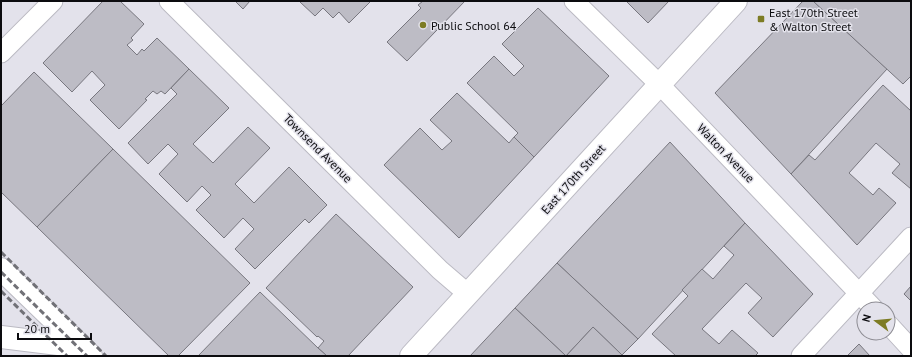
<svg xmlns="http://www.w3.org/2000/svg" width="912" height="357" font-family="'PT Sans',sans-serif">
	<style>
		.building { fill: #bdbcc5; stroke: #78777f }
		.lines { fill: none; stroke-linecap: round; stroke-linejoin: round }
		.minor-casing { stroke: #bbbac3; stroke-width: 21 }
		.tertiary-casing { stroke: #bbbac3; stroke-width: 24 }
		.secondary-casing { stroke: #bbbac3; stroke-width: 24 }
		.minor { stroke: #fff; stroke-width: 19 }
		.tertiary { stroke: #fff; stroke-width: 22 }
		.secondary { stroke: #fff; stroke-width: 22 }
		.rail { stroke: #717177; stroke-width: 3; stroke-dasharray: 6 3; stroke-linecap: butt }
		.poi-dot { fill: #7d7c24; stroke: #e3e2eb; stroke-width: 1.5 }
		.labels { text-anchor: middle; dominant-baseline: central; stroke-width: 3; stroke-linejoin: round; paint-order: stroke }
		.poi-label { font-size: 12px; fill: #0c0c0f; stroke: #e3e2eb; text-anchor: start }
		.street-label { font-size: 12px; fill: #0c0c0f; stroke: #e3e2eb }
	</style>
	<rect width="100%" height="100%" fill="#e3e2eb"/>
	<g class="building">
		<path d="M103 1H120L144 24 131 38 133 40 127 45 137 55 142 49 144 51 157 38 189 69 165 94 161 91 157 94 153 91 145 99 147 100 119 129 90 100 105 85 92 71 72 92 43 63Z"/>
		<path d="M235 1H250L243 9Z"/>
		<path d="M301 1H371L349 23 339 12 333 18 323 8 315 16 300 2Z"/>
		<path d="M423 1H465L407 61 387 42 421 8 418 5Z"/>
		<path d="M626 1H669L648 23Z"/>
		<path d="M803 1H813L887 69 791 174 715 93Z"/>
		<path d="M813 1H911V76L903 84Z"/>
		<path d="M538 8 609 76 534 157 514 137 518 133 467 83 494 56 514 76 524 66 502 44Z"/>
		<path d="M189 69 229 108 193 144 213 163 248 127 270 148 235 184 254 203 289 167 327 205 309 223 305 219 255 269 235 249 254 229 243 218 224 238 196 210 211 195 202 186 187 202 159 174 178 154 168 144 148 164 128 143 177 94 171 88Z"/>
		<path d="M34 72 113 149 37 227 1 192V106Z"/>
		<path d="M883 85 911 111V189L892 173 900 164 876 143 849 173 873 195 879 188 896 203 857 245 791 174 809 155 815 160Z"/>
		<path d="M457 93 509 143 514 137 534 157 459 238 384 165 420 128 442 150 452 141 430 120Z"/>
		<path d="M670 142 745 223 638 339 557 263Z"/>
		<path d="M113 149 250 283 178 356H169L37 227Z"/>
		<path d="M336 214 413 287 348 356H327L318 348 324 341 318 336 317 337 266 288Z"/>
		<path d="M745 223 813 294 773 337 748 313 762 298 746 283 702 329 719 344 732 330 758 353 755 356H676L652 334 688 296 682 290 702 269 713 279 734 255 724 246Z"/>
		<path d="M557 263 638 339 622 355 593 327 566 356 515 308Z"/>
		<path d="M911 286V301L904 294Z"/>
		<path d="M260 292 318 348 327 356H198Z"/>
		<path d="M515 308 566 356 593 327 622 355 621 356H470Z"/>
		<path d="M859 344 870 356H847Z"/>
	</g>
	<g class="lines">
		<g class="minor-casing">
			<g id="minor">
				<path d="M169 1 440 270 468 294"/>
				<path d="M574 1 660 85 874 309"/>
				<path d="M1 53 53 1"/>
				<path d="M888 324 911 349"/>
				<path d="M801 356 911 237"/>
			</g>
		</g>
		<g class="tertiary-casing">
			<g id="tertiary">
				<path d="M1 337 82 347 69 356"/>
				<path d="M411 356 736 1"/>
			</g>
		</g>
		<g class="secondary-casing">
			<path id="secondary" d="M1 269 91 356"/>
		</g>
		<use href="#minor" class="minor"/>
		<use href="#tertiary" class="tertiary"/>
		<use href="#secondary" class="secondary"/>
		<g class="rail">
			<path d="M1 252 106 356"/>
			<path d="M1 272 87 356"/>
			<path d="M1 291 67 356"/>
		</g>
	</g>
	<g class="poi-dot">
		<rect x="757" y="15" width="8" height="8" rx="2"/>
		<circle cx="423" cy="25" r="4"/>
	</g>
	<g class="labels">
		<g class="poi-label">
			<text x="769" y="12">East 170th Street<tspan x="769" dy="14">&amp; Walton Street</tspan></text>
			<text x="431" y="25">Public School 64</text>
		</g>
		<g class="street-label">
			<text transform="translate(318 148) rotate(45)">Townsend Avenue</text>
			<text transform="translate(726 153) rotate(46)">Walton Avenue</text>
			<text transform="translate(573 179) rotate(-48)">East 170th Street</text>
		</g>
	</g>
	<rect width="912" height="357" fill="none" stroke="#0c0c0f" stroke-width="4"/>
	<g transform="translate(876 321) rotate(286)"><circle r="19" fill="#e3e2eb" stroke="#8d8c93"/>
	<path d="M0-3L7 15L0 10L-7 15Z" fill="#7d7c24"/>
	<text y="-6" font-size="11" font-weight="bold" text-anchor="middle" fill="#0c0c0f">N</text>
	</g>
	<path d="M18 333v6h73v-6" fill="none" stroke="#0c0c0f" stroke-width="2"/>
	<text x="24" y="333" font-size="12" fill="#0c0c0f" stroke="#e3e2eb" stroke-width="3" paint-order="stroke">20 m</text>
</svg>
